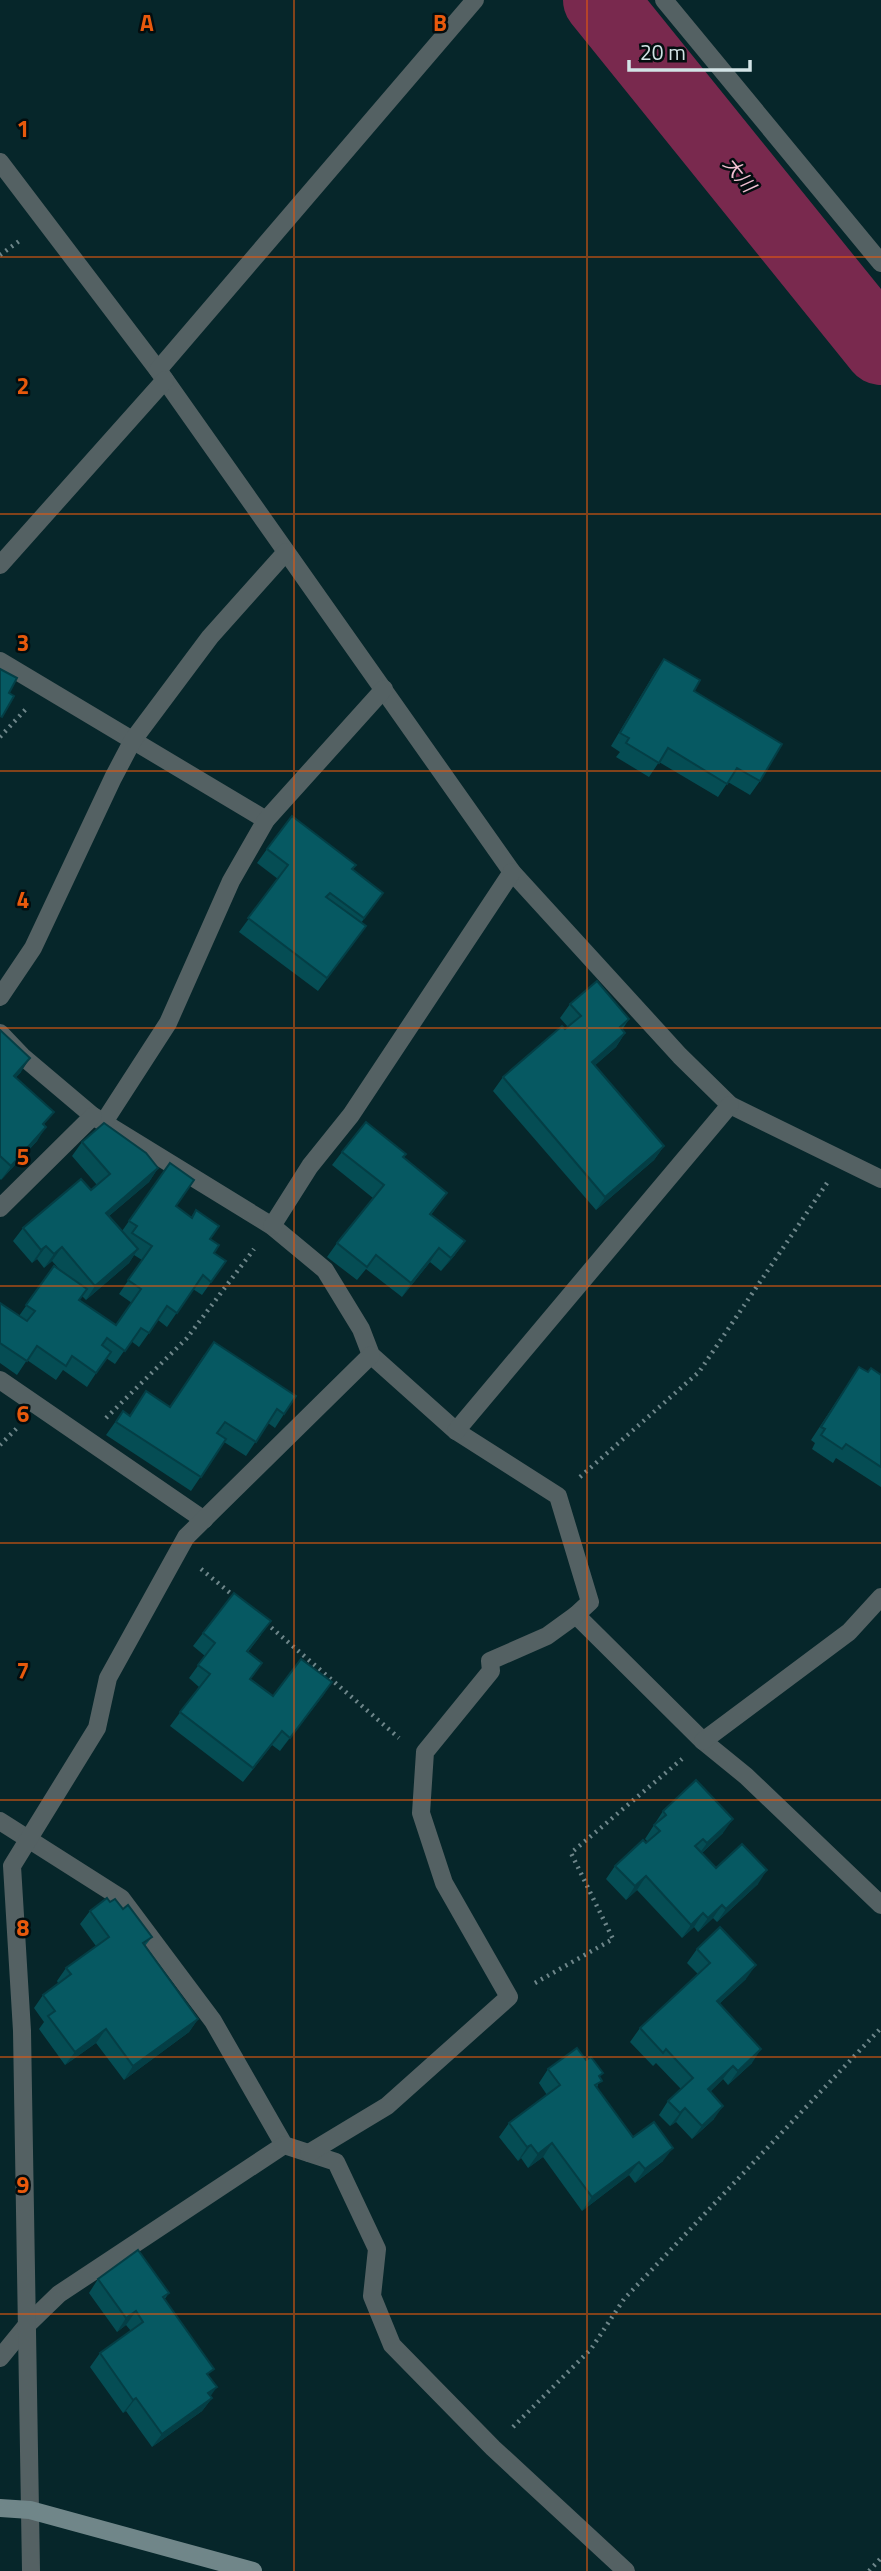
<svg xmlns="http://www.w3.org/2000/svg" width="881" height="2571" font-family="'Titillium Web','Noto Sans JP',sans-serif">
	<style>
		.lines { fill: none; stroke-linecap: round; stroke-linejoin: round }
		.river { stroke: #79294e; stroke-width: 74 }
		.path { stroke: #6e868a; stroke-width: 4.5; stroke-dasharray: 2 5; stroke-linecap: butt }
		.street { stroke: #546163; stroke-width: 18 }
		.secondary { stroke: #708689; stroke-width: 18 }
		.wall { fill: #054d54; fill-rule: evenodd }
		.shaded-wall { fill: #043e45 }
		.building { fill: #065962; stroke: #043e45; stroke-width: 2 }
		.grid { fill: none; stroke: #e8590c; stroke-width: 2; stroke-opacity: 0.55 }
		.labels { text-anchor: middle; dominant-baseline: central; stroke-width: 5; stroke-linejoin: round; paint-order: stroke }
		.water-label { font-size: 19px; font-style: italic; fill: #f2c1d3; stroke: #030d0f }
		.grid-label { font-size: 23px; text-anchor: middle; font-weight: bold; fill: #e8590c; stroke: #030d0f; stroke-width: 5; stroke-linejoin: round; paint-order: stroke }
	</style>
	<rect width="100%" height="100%" fill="#06262a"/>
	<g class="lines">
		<path class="river" d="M600 0 881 348"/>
		<g class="path">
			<path d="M0 255 22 239"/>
			<path d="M0 737 26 709"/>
			<path d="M106 1418 187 1338 254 1249"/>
			<path d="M0 1445 17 1428"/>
			<path d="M580 1477 699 1372 827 1183"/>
			<path d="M201 1569 235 1597"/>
			<path d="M266 1623 399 1738"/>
			<path d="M535 1983 613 1939 571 1853 682 1759"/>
			<path d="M513 2427 591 2349 624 2299 881 2028"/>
			<path d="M869 2571 881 2558"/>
		</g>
		<g class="street">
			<path d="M664 0 881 263"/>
			<path d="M0 162 158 370 512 872 680 1056 730 1105 881 1179"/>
			<path d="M158 370 475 0"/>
			<path d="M0 565 165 380"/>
			<path d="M0 661 266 820"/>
			<path d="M0 997 33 948 113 778 133 740 210 637 286 552"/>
			<path d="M0 1033 22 1056 93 1116 272 1226 325 1270 361 1329 371 1355 456 1431 558 1496 590 1602 576 1615 703 1741 746 1776 881 1905"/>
			<path d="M104 1122 168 1023 231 881 266 820 384 689"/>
			<path d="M0 1208 93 1116"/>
			<path d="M272 1226 310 1166 351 1115 512 872"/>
			<path d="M0 1380 204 1520"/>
			<path d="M456 1431 730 1105"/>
			<path d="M703 1741 849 1632 881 1597"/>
			<path d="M0 1821 121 1898 213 2021 284 2145 336 2162 377 2249 372 2296 392 2345 493 2448 626 2571"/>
			<path d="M309 2153 387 2106 509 1997 444 1883 421 1813 425 1752 491 1671 490 1661 547 1636 576 1615"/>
			<path d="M0 2358 27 2325 59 2294 284 2145"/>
			<path d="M31 2571 22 2031 12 1866 97 1728 108 1678 186 1537 371 1355"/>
		</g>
		<path class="secondary" d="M0 2508 30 2510 253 2571"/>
	</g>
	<g class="wall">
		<path d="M664 659 694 691 760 781 750 795 728 782 718 797 659 762 649 777 616 757 620 752 611 746 655 672Z"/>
		<path d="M267 849 356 865 352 870 383 893 361 923 356 940 318 991 239 932 278 879 257 863Z"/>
		<path d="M570 1004 629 1019 622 1030 625 1033 616 1047 595 1065 664 1146 654 1160 596 1210 493 1091 503 1077 568 1027 560 1018Z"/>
		<path d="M0 1030 21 1072 16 1077 45 1125 37 1141 1 1180 0 1179Z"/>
		<path d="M82 1142 158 1168 149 1182 109 1216 122 1231 170 1163 176 1206 191 1217 196 1210 210 1239 214 1253 226 1261 202 1295 193 1289 167 1327 158 1320 139 1347 131 1341 115 1364 106 1358 87 1387 63 1370 56 1380 27 1360 17 1375 0 1363V1303L19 1316 54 1266 61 1271 52 1261 44 1268 37 1259 32 1263 13 1241 23 1228 91 1190 97 1185 72 1156ZM134 1255 142 1260 119 1294 132 1303 116 1325 79 1300 82 1296 86 1300 129 1263Z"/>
		<path d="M342 1152 404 1157 447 1193 431 1215 455 1255 441 1271 430 1262 402 1297 366 1269 357 1280 327 1257 337 1243 373 1198 332 1165Z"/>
		<path d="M204 1355 284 1414 275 1428 268 1423 246 1456 224 1442 191 1491 106 1435 123 1411 130 1416 146 1391 170 1407Z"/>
		<path d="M859 1367 868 1372 881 1375V1487L836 1458 833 1463 812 1449 815 1443 811 1440Z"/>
		<path d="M203 1633 261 1635 248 1652 251 1679 273 1696 332 1682 280 1751 272 1745 243 1782 170 1726 199 1687 189 1678 205 1656 193 1646Z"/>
		<path d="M663 1811 723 1833 702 1853 716 1868 758 1884 717 1922 713 1918 698 1932 694 1927 682 1938 637 1890 626 1900 606 1879 615 1866 648 1842 645 1839Z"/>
		<path d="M110 1902 123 1909 152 1937 145 1946 198 2019 189 2032 124 2080 96 2043 65 2065 39 2029 44 2022 34 2008 43 1995 58 1983 57 1981 66 1968 96 1946 80 1924 90 1911Z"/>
		<path d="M697 1949 746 1979 719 2004 752 2063 728 2085 723 2079 710 2092 714 2119 692 2139 676 2122 670 2126 659 2115 668 2101 681 2089 656 2063 653 2066 630 2042 640 2028 698 1974 687 1963Z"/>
		<path d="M548 2069 600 2078 597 2088 633 2137 663 2161 635 2183 629 2175 582 2211 543 2157 528 2168 521 2158 518 2161 499 2137 509 2123 547 2095 539 2083Z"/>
		<path d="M98 2279 169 2293 164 2300 209 2376 211 2396 212 2398 202 2411 152 2447 126 2411 123 2413 90 2367 100 2353 131 2331 126 2325 117 2332 89 2293Z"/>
	</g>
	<g class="shaded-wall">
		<path d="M625 1033 616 1047 583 1076 592 1062Z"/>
		<path d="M30 1058 21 1072 5 1089 14 1076Z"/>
		<path d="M46 1127 37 1141 1 1180 11 1166Z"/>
		<path d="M664 1146 654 1160 596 1210 605 1197Z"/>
		<path d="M158 1168 149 1182 97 1226 106 1213Z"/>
		<path d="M465 1241 455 1255 441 1271 451 1258Z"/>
		<path d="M46 1246 37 1259 32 1263 41 1250Z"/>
		<path d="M62 1247 52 1261 44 1268 54 1254Z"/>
		<path d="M439 1248 430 1262 402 1297 411 1283Z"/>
		<path d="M138 1249 129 1263 86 1300 95 1286Z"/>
		<path d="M332 1682 323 1696 280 1751 290 1738Z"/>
		<path d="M733 1819 723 1833 697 1857 707 1843Z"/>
		<path d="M767 1870 758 1884 717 1922 726 1909Z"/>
		<path d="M646 1876 637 1890 626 1900 635 1886Z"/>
		<path d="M722 1905 713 1918 698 1932 708 1918Z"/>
		<path d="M703 1913 694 1927 682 1938 691 1925Z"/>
		<path d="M756 1965 746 1979 707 2015 717 2001Z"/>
		<path d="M198 2019 189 2032 124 2080 133 2066Z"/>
		<path d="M106 2029 96 2043 65 2065 75 2052Z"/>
		<path d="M761 2049 752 2063 728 2085 738 2071Z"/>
		<path d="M733 2066 723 2079 698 2103 708 2089Z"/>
		<path d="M723 2106 714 2119 692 2139 702 2126Z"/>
		<path d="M685 2108 676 2122 670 2126 680 2113Z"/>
		<path d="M552 2143 543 2157 528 2168 538 2154Z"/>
		<path d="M531 2145 521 2158 518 2161 527 2147Z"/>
		<path d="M673 2148 663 2161 635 2183 645 2169Z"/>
		<path d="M639 2162 629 2175 582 2211 592 2197Z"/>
		<path d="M136 2311 126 2325 117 2332 126 2318Z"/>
		<path d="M217 2387 207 2401 212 2398 202 2411 152 2447 162 2434 208 2393Z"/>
		<path d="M136 2398 126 2411 123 2413 133 2400Z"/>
	</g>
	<g class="building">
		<path d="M664 659 700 680 694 691 782 744 760 781 737 768 727 784 668 748 659 763 626 743 629 738 620 733Z"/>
		<path d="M0 669 17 678 9 693 14 696 2 717 0 716Z"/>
		<path d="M292 816 356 865 352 869 383 893 364 918 330 893 326 897 366 926 327 978 248 918 288 865 267 849Z"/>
		<path d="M597 981 629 1019 620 1027 625 1033 592 1062 664 1146 605 1197 503 1077 562 1026 565 1029 581 1016 570 1004Z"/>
		<path d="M0 1030 30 1058 14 1076 54 1112 43 1124 46 1127 11 1166 0 1156Z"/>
		<path d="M366 1122 406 1154 403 1157 447 1193 430 1214 465 1241 451 1258 439 1248 411 1283 376 1255 367 1267 337 1243 384 1185 342 1152Z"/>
		<path d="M104 1123 146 1153 158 1168 106 1213 138 1249 95 1286 62 1247 54 1254 46 1246 41 1250 23 1228 81 1179 91 1190 110 1174 82 1142Z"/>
		<path d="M170 1163 194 1180 176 1206 192 1218 196 1210 219 1226 210 1239 219 1245 214 1253 226 1261 211 1282 203 1275 177 1313 167 1306 149 1333 141 1328 125 1351 107 1338 102 1345 111 1352 96 1373 72 1356 66 1366 37 1346 27 1361 0 1343V1303L27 1321 35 1311 26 1305 54 1266 87 1289 79 1300 116 1325 141 1289 128 1280 152 1246 132 1233 137 1226 129 1221Z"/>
		<path d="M214 1342 296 1396 284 1414 277 1409 256 1442 225 1422 217 1433 226 1439 201 1477 116 1422 123 1411 130 1416 146 1391 170 1407Z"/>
		<path d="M859 1367 868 1372 871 1368 881 1375V1467L846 1444 842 1449 821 1435 825 1429 821 1427Z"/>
		<path d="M234 1593 271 1621 247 1651 262 1663 250 1679 273 1696 301 1659 332 1682 290 1738 282 1731 253 1768 180 1712 210 1674 198 1665 215 1643 203 1633Z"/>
		<path d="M696 1780 733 1819 707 1843 703 1839 695 1846 716 1868 742 1844 767 1870 726 1909 722 1905 708 1918 703 1913 691 1925 646 1876 635 1886 615 1866 643 1840 646 1843 660 1831 654 1825 666 1815 663 1811Z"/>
		<path d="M107 1898 110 1902 115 1899 123 1909 128 1905 152 1937 143 1943 198 2019 133 2066 106 2029 75 2052 48 2016 55 2011 43 1995 71 1974 66 1968 109 1937 90 1911Z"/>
		<path d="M720 1927 756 1965 717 2001 761 2049 738 2071 733 2066 708 2089 723 2106 702 2126 685 2108 680 2113 668 2101 693 2078 666 2049 663 2053 640 2028 710 1963 697 1949Z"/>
		<path d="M577 2048 586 2060 591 2057 603 2073 599 2076 602 2081 595 2085 633 2137 654 2122 673 2148 645 2169 639 2162 592 2197 552 2143 538 2154 531 2145 527 2147 509 2123 560 2085 548 2069Z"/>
		<path d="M138 2250 169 2293 163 2297 214 2369 207 2374 217 2387 208 2393 212 2398 162 2434 136 2398 133 2400 100 2353 143 2322 136 2311 126 2318 98 2279Z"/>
	</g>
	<path class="grid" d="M294 0V2571M587 0V2571M0 257H881M0 514H881M0 771H881M0 1028H881M0 1286H881M0 1543H881M0 1800H881M0 2057H881M0 2314H881"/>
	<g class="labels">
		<g class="water-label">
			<text transform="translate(740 174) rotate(51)">大川</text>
		</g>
	</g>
	<g class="grid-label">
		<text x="147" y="31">A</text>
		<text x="440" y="31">B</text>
		<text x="23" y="137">1</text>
		<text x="23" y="394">2</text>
		<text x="23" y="651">3</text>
		<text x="23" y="908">4</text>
		<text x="23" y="1165">5</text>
		<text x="23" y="1422">6</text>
		<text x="23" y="1679">7</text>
		<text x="23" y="1936">8</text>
		<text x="23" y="2193">9</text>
	</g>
	<path d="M629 60v10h121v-10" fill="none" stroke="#d2e3e6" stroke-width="3.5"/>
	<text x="640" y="60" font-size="21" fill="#d2e3e6" stroke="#030d0f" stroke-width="5" paint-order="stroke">20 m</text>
</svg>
